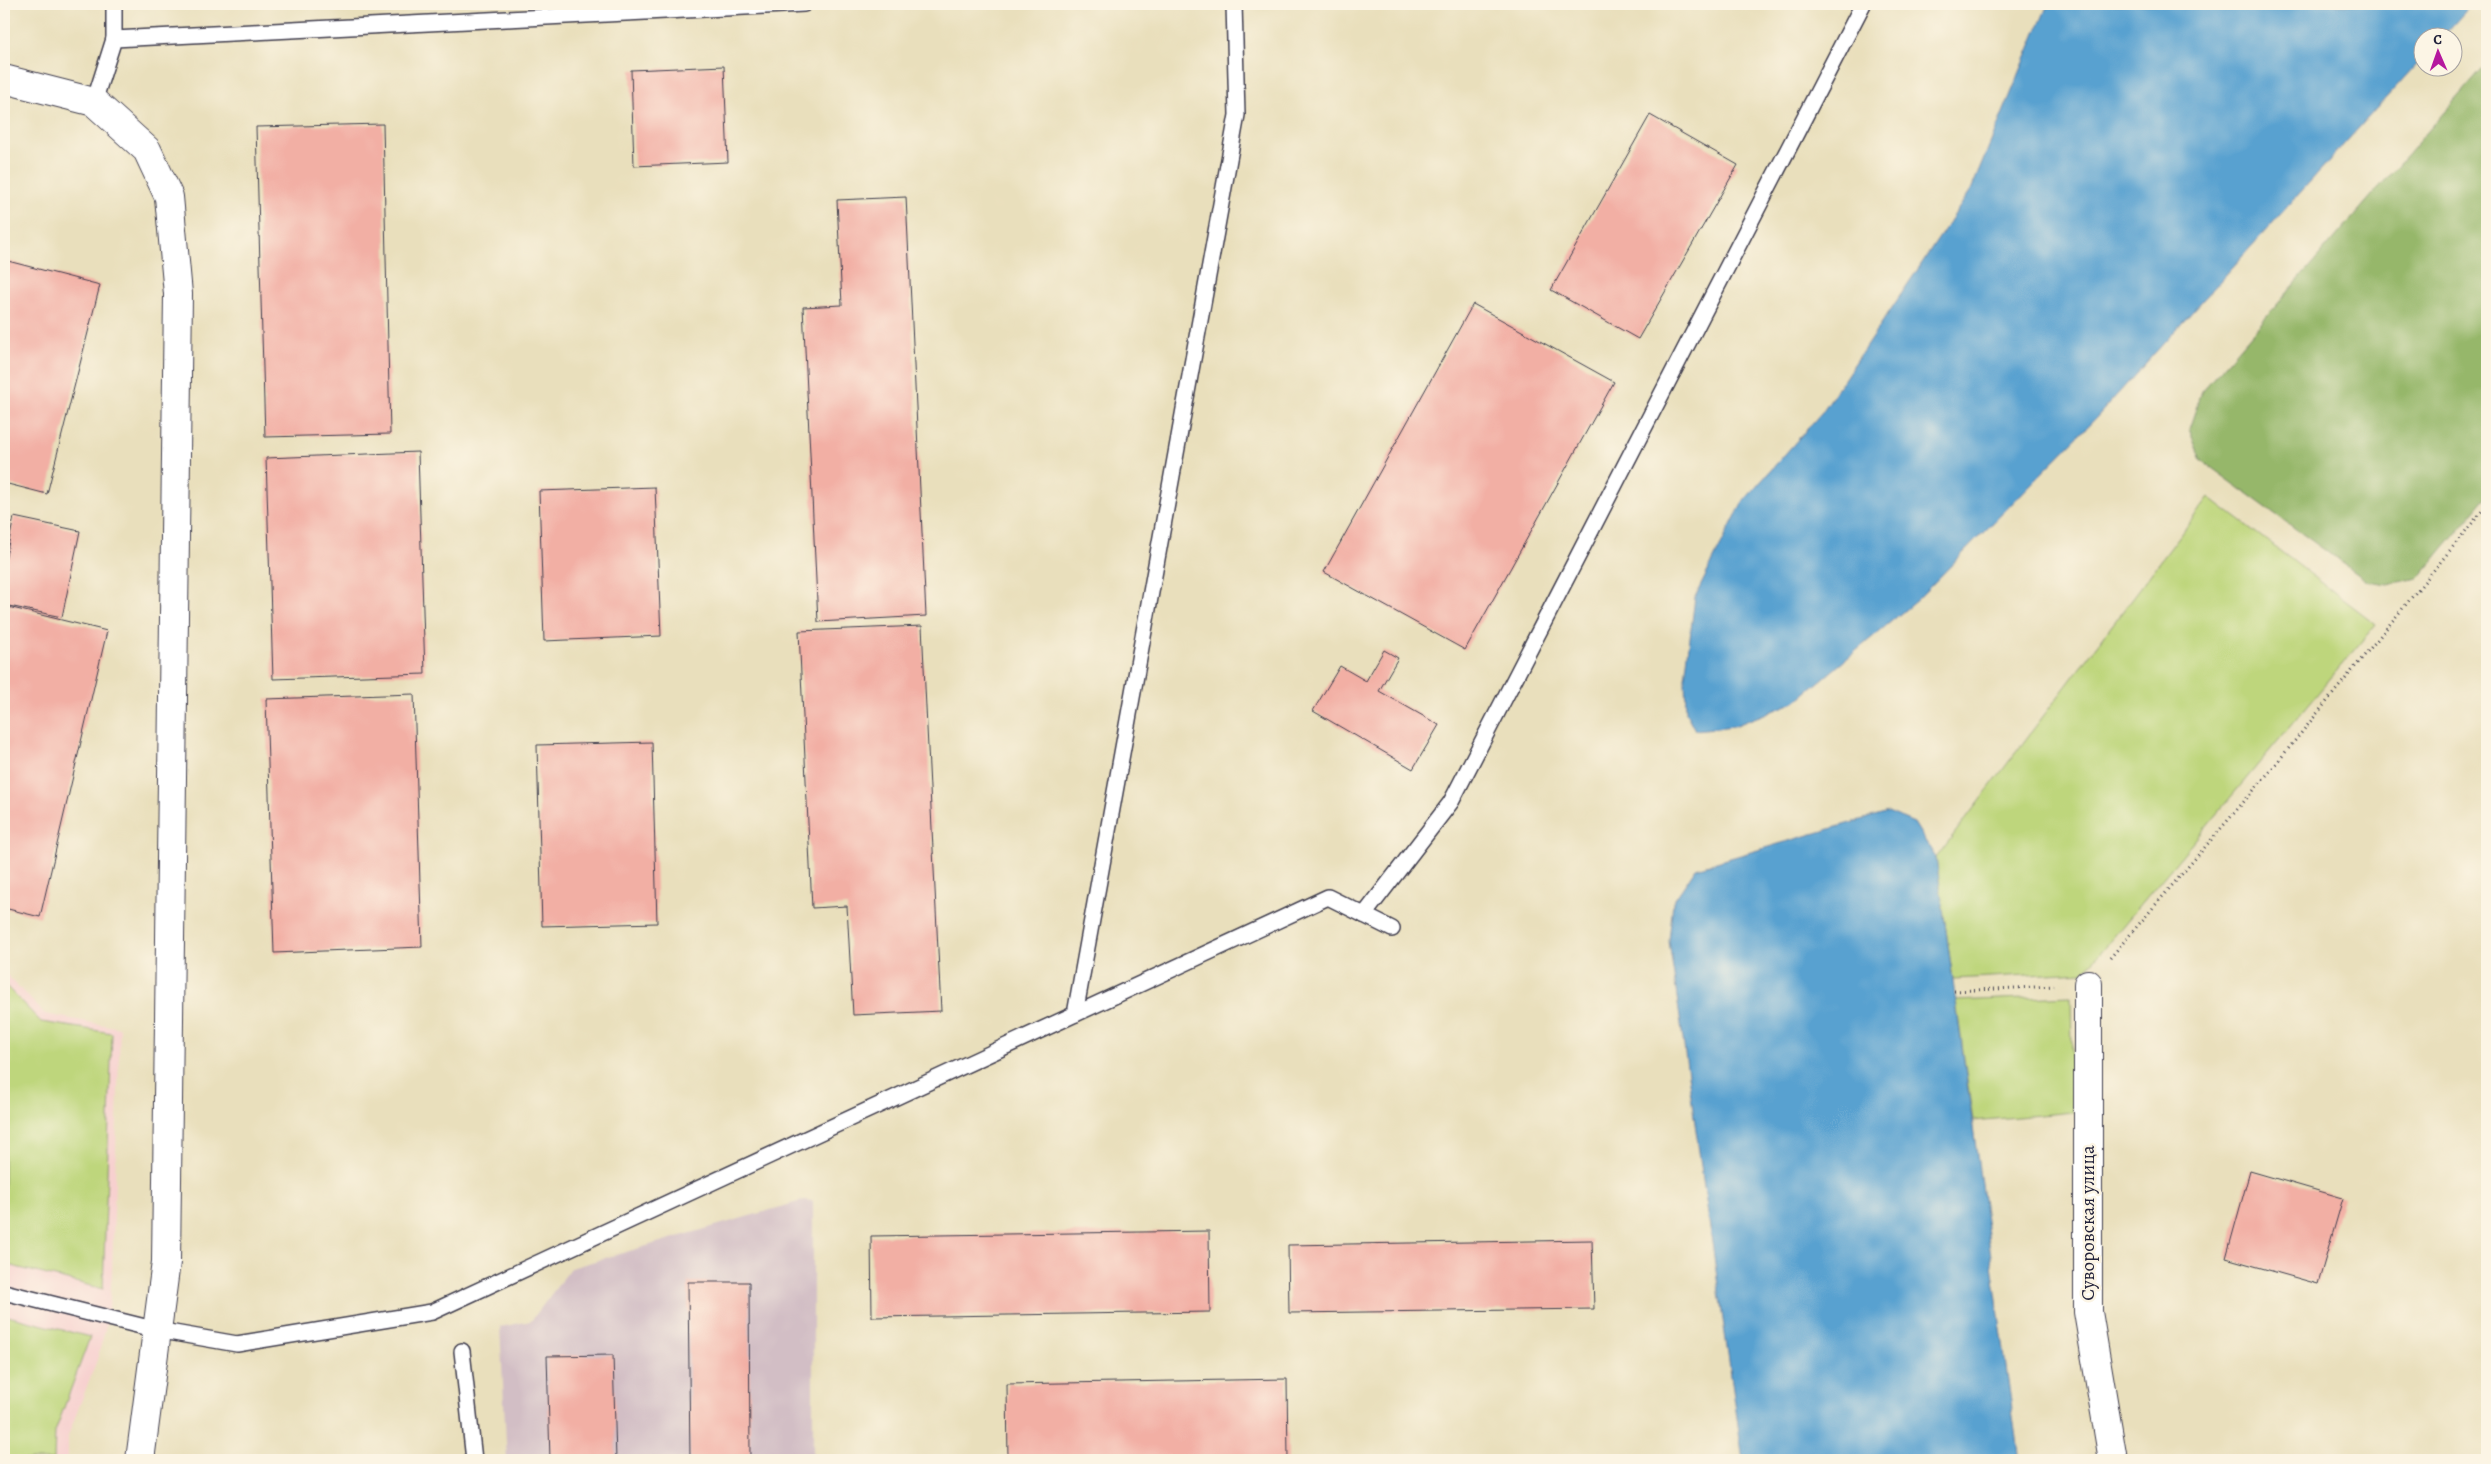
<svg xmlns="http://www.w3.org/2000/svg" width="2491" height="1464" font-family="Alegreya,serif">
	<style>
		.built { fill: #f7d0cf }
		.industrial { fill: #d2bec5 }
		.green { fill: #bed67b; stroke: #707c5b }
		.forest { fill: #96b76b; stroke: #5c6c53 }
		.water { fill: #59a1d0; stroke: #3e6286 }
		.building { fill: #f2afa4 }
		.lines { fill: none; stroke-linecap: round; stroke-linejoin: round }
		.lane-casing { stroke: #403e4e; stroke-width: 18 }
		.street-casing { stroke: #403e4e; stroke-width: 30 }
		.path { stroke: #403e4e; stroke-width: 3; stroke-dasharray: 1 4; stroke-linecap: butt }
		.lane { stroke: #fff; stroke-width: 15 }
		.street { stroke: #fff; stroke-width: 28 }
		.labels { text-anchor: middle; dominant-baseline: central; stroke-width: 5; stroke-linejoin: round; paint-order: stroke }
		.street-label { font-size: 19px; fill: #22223b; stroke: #fcf5e5 }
	</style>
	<rect width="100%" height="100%" fill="#fcf5e5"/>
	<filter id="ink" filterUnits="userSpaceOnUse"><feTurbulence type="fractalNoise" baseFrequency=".02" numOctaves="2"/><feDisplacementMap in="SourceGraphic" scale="10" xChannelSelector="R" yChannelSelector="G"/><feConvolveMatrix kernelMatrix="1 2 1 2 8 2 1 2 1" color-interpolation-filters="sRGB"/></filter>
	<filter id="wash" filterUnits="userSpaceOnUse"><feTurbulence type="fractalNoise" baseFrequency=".0096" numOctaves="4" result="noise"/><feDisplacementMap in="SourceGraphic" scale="20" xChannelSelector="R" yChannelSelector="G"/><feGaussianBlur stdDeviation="1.12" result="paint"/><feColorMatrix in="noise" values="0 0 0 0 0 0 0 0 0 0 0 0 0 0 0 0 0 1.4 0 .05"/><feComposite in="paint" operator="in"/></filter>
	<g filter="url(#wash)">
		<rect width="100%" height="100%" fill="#e9dfbc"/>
		<path class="built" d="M4 972 45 1014 120 1028 112 1273 108 1319 97 1360 68 1436V1460H4Z"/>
		<path class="industrial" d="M805 1200 813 1201V1460H507L500 1327 531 1321 571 1268Z"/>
		<g class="green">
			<path d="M2209 497 2376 624 2084 972 1953 979 1936 858Z"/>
			<path d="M4 984 41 1022 112 1033 103 1289 4 1264Z"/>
			<path d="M2071 996 2073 1112 1973 1121 1956 1001Z"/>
			<path d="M4 1315 90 1337 55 1432 54 1460H4Z"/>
		</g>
		<path class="forest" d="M2487 63V496L2419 578 2388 584 2367 581 2201 460 2189 429 2202 391Z"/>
		<g class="water">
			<path d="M2048 4H2472L2442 37 2424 38 2423 57 2096 418 1918 599 1795 702 1734 726 1695 730 1686 713 1685 678 1695 597 1742 503 1822 412 1971 190Z"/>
			<path d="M1888 812 1914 823 1936 858 2019 1460H1743L1669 941 1673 902 1696 868Z"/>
		</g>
		<g id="blocks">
			<g class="building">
				<path d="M724 66 728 162 634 166 631 70Z"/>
				<path d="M1650 115 1738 165 1638 339 1551 290Z"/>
				<path d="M383 124 390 434 265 437 256 127Z"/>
				<path d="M906 197 926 616 818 622 803 307 842 305 837 200Z"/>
				<path d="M4 260 100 285 47 494 4 483Z"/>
				<path d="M1473 304 1614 382 1465 650 1324 572Z"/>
				<path d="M418 452 425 674 273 679 266 458Z"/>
				<path d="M655 487 661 636 544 641 539 491Z"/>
				<path d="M14 517 80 531 62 617 4 605V566Z"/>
				<path d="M4 606 107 631 40 917 4 908V783L7 767H4Z"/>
				<path d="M922 626 941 1011 853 1015 847 906 812 908 799 631Z"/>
				<path d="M1384 650 1398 658 1379 691 1439 725 1413 769 1313 711 1340 666 1366 681Z"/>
				<path d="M414 694 422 947 274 953 266 699Z"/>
				<path d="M652 742 657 923 542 926 537 745Z"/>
				<path d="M2250 1171 2343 1198 2318 1284 2226 1258Z"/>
				<path d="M1209 1231 1210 1312 872 1317 871 1236Z"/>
				<path d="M1592 1240 1594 1309 1289 1313 1288 1245Z"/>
				<path d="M688 1282H749L750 1460H690Z"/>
				<path d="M613 1355 616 1460H550L547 1356Z"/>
				<path d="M1287 1379 1288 1460H1008L1007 1384Z"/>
			</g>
		</g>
	</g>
	<g filter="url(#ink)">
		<use href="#blocks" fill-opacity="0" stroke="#403e4e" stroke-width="1"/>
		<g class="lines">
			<g class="lane-casing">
				<g id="lane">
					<path d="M114 39V4"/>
					<path d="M94 102 114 39 804 4"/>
					<path d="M1364 915 1451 802 1863 4"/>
					<path d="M1075 1014 1237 115 1234 4"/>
					<path d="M4 1292 157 1330 237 1344 432 1312 1328 897 1392 929"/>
					<path d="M462 1351 474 1460"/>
				</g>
			</g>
			<g class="street-casing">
				<g id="street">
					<path d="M4 79 94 102 147 150 169 197 178 294 166 1262 140 1460"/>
					<path d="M2088 984V1312L2113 1460"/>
				</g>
			</g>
			<g class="path">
				<path d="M2110 958 2271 770 2487 505"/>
				<path d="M1954 991 2054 986"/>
			</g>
			<use href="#lane" class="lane"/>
			<use href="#street" class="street"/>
		</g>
	</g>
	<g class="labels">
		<g class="street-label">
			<text transform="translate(2088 1223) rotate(-90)">Суворовская улица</text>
		</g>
	</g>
	<rect width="2491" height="1464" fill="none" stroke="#fcf5e5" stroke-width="20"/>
	<g transform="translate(2438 52) rotate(358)"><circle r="24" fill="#fcf5e5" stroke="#a5a1a1"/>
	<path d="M0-4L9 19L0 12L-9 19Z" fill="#b5179e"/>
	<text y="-8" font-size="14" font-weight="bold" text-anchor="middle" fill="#22223b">С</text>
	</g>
</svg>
